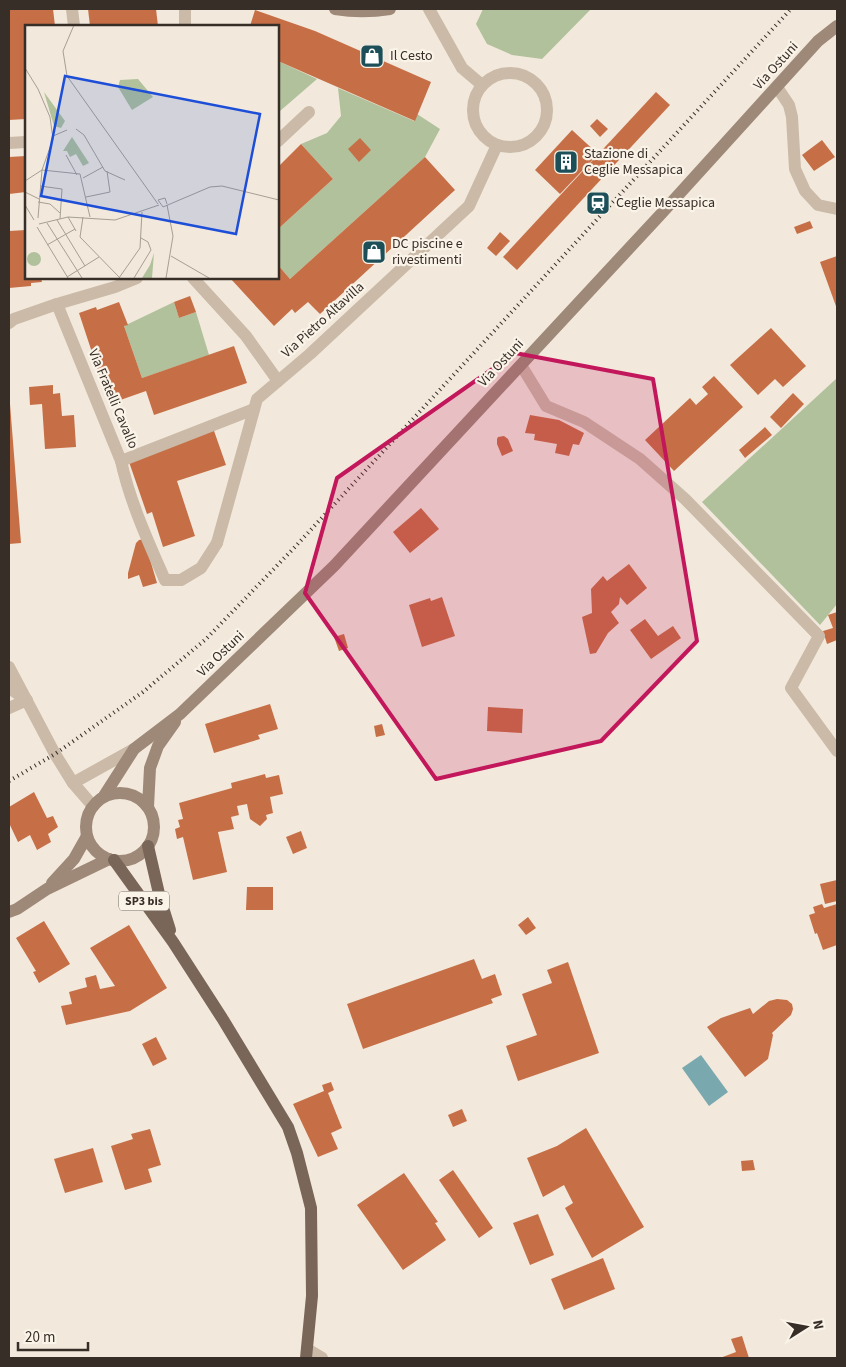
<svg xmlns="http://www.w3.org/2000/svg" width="846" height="1367" font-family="'Source Sans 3',sans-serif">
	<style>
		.green { fill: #b1c19b }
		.water { fill: #7aa8af }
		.building { fill: #c66f46 }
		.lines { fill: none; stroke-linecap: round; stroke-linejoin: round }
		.service { stroke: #cabaa7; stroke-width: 12 }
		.minor { stroke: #cabaa7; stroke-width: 12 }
		.tertiary { stroke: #cabaa7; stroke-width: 12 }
		.secondary { stroke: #9e8979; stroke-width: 12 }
		.primary { stroke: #796659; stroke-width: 12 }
		.rail { stroke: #372e28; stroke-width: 4; stroke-dasharray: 1 4; stroke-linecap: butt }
		.marked { fill: #c2185b; fill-opacity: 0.2; stroke: #c2185b; stroke-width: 4; stroke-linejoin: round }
		.labels { text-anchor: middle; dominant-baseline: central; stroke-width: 4.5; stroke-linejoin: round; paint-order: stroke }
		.shield { fill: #faf3e8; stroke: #726962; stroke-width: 1 }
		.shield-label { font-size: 12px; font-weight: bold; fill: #372e28 }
		.poi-label { font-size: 14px; fill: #372e28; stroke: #faf3e8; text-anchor: start }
		.street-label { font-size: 14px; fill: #372e28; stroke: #faf3e8 }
		.inset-road { fill: none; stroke: #a79e94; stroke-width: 1 }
		.view { fill: #1d4ed8; fill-opacity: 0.15; stroke: #1d4ed8; stroke-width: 2.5 }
		.inset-edge { fill: none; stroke: #372e28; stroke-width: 2.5 }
	</style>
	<rect width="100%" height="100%" fill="#f2e9dc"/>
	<g class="green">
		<path d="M483 9H591L542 59 512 55 487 44 476 24Z"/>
		<path d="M278 61 317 79 280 111 278 109Z"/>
		<path d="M338 88 414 121 417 114 440 129 425 157 290 279 278 265V229L333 179 301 144 327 133 341 116Z"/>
		<path d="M174 302 179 318 196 312 209 355 142 378 124 326Z"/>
		<path d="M837 378V604L820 625 702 502Z"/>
	</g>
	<path class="water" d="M701 1055 728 1092 709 1106 682 1068Z"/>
	<g class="building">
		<path d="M9 9H53L55 26H26V119L9 120Z"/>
		<path d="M88 9H156L158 26H90Z"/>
		<path d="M255 10 315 31 431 82 415 121 278 61V26H250Z"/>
		<path d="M656 92 670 105 517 270 503 257Z"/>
		<path d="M597 119 608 129 600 137 590 126Z"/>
		<path d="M572 130 598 154 560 194 535 170Z"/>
		<path d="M360 138 371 150 359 162 348 149Z"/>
		<path d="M822 140 835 157 814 171 802 155Z"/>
		<path d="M301 144 333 179 278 229V167Z"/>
		<path d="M26 156V192L9 194V157Z"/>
		<path d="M425 157 455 190 320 314 308 302 295 313 292 309 274 326 230 278H278V265L290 279Z"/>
		<path d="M810 221 813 228 797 234 794 227Z"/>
		<path d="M26 230V278H41L42 282 31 283V286L9 288V231Z"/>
		<path d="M500 232 510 241 496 256 487 248Z"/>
		<path d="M837 256V309L820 262Z"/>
		<path d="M190 296 196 312 179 318 174 302Z"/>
		<path d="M119 302 128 325 124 326 142 378 234 346 247 383 154 415 146 391 109 404 79 313 96 307 97 310Z"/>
		<path d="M771 328 806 366 783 387 775 379 758 395 730 365Z"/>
		<path d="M714 376 743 407 674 471 645 440 690 398 696 405 708 394 702 387Z"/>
		<path d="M53 385V394L60 393 62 416 74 415 76 447 45 449 42 404 30 405 29 387Z"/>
		<path d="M793 393 804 404 781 428 770 417Z"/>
		<path d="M9 404H10L21 543 9 544Z"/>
		<path d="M530 415 559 420 584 433 579 445 573 444 569 456 555 453 557 444 534 440 535 434 525 433Z"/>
		<path d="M765 427 772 435 745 458 739 450Z"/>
		<path d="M213 428 226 465 177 481 195 536 163 547 152 512 147 514 128 459Z"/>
		<path d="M504 436 508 439 513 451 502 456 497 444V439L498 437Z"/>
		<path d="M421 508 439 529 410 553 393 532Z"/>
		<path d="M144 539 157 583 143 587 139 575 128 579V573L136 543 139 540Z"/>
		<path d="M629 564 647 588 627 605 620 597 619 604 611 612 619 623 608 633 596 653 590 654 582 617 592 613 591 589 603 576 607 581Z"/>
		<path d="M442 597 455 636 422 647 409 605 430 598 431 601Z"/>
		<path d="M837 612V640L827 644 823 631 833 628 828 615Z"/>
		<path d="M645 619 658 636 673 626 681 638 651 659 630 630Z"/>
		<path d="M344 634 348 648 339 651 334 637Z"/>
		<path d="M270 704 278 729 258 735 260 739 214 753 205 724Z"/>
		<path d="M488 707 523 709 522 733 487 731Z"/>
		<path d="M382 724 385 735 376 737 374 726Z"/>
		<path d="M265 774 266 778 279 775 283 794 270 797 273 813 266 815 267 819 260 826 250 819 247 804 237 806 239 815 231 817 234 829 218 832 227 872 193 880 183 837 177 839 175 829 180 827 178 820 183 819 179 803 232 788 231 783Z"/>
		<path d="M34 792 47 818 53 816 58 827 48 834 51 842 37 850 30 835 18 842 9 823V807Z"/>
		<path d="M301 831 307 848 293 854 286 837Z"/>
		<path d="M837 880V901L825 904 820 884Z"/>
		<path d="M247 887H273V910H246Z"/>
		<path d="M822 904 824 908 837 904V945L823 950 817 933 815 934 809 915 815 913 813 907Z"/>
		<path d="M528 917 536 928 526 935 518 925Z"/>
		<path d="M44 921 70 964 39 983 33 972 36 971 16 938Z"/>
		<path d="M129 925 167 988 130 1011 66 1025 61 1006 72 1004 69 992 87 987 85 978 96 975 100 989 115 986 90 948Z"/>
		<path d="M474 959 482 979 495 974 502 995 491 999 493 1003 363 1049 347 1004Z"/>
		<path d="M568 962 599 1053 518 1081 506 1046 537 1035 522 994 552 983 547 970Z"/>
		<path d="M777 999 787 1000 792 1004 793 1009 791 1015 772 1033 773 1035 768 1059 745 1077 707 1027 721 1018 750 1008 753 1014 769 1001Z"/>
		<path d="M156 1037 167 1059 153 1066 142 1044Z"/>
		<path d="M331 1082 334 1090 328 1093 342 1128 331 1133 338 1149 318 1157 293 1104 324 1091 322 1085Z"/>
		<path d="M462 1109 467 1121 453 1127 448 1115Z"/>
		<path d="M586 1128 644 1227 592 1258 565 1208 573 1203 564 1185 543 1197 527 1158 557 1146Z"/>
		<path d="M150 1129 161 1165 148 1169 152 1182 125 1190 111 1146 133 1139 131 1134Z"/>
		<path d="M93 1148 103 1182 65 1193 54 1159Z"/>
		<path d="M753 1160 755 1170 742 1171 741 1161Z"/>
		<path d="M453 1170 493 1228 479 1238 439 1180Z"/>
		<path d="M404 1173 438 1222 435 1223 446 1240 403 1270 357 1205Z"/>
		<path d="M538 1214 554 1255 530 1265 513 1223Z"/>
		<path d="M603 1258 615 1289 564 1310 551 1279Z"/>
		<path d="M742 1336 749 1358H720L736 1352 731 1339Z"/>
	</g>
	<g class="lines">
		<g class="service">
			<path d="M777 87 789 105 792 117 795 169 805 191 818 205 837 209"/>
			<path d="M521 365 546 406 584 422 640 459 685 499 819 636 791 688 837 751"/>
			<path d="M121 461C130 502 148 541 165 580H181L201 568 217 543"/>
			<path d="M307 1349 322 1358"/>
		</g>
		<g class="minor">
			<path d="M72 9 74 26"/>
			<path d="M185 9V26"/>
			<path d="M429 9 462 68 482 85"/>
			<circle cx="510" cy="110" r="37"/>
			<path d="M278 141 309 112"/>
			<path d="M9 143 26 142"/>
			<path d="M193 278 246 336 278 381"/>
			<path d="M57 304 121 461 254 409"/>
			<path d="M9 323 14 319 57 304 115 287 137 278"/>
			<path d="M217 543 257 399 310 354 469 206 497 145"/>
			<path d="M9 688 27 700 9 708"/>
			<path d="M73 783 134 749"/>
		</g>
		<path class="tertiary" d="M9 667 55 754 73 783 93 806"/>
		<g class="secondary">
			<path d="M335 9C354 12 371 12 390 9"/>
			<circle cx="120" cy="827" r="34"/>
			<path d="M104 796 134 749 180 714 334 566 661 214 818 41 837 26"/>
			<path d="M148 807 150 768 158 746 175 722"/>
			<path d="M52 883 74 859 87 836"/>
			<path d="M9 912 17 909 47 889 109 859"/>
		</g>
		<g class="primary">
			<path d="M148 846 160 898 170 930"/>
			<path d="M114 860 173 942 222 1018 288 1127 297 1153 311 1208 312 1296 306 1358"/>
		</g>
		<path class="rail" d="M9 781 55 754 143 692 206 639 294 548 791 9"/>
	</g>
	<path class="marked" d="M515 353 653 379 697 641 601 741 436 779 305 593 337 478Z"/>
	<defs>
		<g id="shop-square" transform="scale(1.25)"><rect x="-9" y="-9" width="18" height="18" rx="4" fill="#1d4f58" stroke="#faf3e8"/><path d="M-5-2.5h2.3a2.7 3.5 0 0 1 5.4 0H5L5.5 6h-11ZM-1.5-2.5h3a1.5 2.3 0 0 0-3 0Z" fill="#fff"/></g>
		<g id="building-square" transform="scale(1.25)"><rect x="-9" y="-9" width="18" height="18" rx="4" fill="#1d4f58" stroke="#faf3e8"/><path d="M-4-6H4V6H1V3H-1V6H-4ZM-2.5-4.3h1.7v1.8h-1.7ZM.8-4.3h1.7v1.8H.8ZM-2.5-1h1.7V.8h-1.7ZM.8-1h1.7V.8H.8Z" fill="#fff"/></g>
		<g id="station-square" transform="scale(1.25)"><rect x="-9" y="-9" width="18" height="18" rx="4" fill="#1d4f58" stroke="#faf3e8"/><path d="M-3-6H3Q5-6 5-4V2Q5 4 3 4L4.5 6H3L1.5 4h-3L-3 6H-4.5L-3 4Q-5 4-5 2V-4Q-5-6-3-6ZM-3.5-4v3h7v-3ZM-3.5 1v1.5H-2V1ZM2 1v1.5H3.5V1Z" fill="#fff"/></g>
	</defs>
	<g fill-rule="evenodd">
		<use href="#shop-square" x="372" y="56"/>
		<use href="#building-square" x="566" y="162"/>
		<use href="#station-square" x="598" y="203"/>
		<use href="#shop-square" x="374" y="252"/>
	</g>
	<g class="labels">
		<rect class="shield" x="119" y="891.5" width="50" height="19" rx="4"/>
		<g class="shield-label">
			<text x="144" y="901">SP3 bis</text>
		</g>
		<g class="poi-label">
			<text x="390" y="56">Il Cesto</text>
			<text x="584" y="154">Stazione di<tspan x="584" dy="16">Ceglie Messapica</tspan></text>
			<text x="616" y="203">Ceglie Messapica</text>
			<text x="392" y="244">DC piscine e<tspan x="392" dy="16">rivestimenti</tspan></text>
		</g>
		<g class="street-label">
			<text transform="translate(776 66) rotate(-48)">Via Ostuni</text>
			<text transform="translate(323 320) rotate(-42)">Via Pietro Altavilla</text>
			<text transform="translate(501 363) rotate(-47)">Via Ostuni</text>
			<text transform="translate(113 399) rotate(67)">Via Fratelli Cavallo</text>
			<text transform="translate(221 654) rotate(-44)">Via Ostuni</text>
		</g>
	</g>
	<g transform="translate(25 25)">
		<rect width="254" height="254" fill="#f2e9dc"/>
		<path d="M113 54 128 72 107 85 93 62 95 55ZM19 67 40 96 36 103 29 101ZM47 112 64 138 58 141 51 129 45 132 42 126H38ZM2 234a7 7 0 1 1 14 0a7 7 0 1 1-14 0ZM129 228 127 253H117L125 240Z" fill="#b1c19b"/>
		<path class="inset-road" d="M49 0 38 26 42 51 133 179M0 43 13 64 25 92 28 114 17 145 13 193M51 104 59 110 80 146 100 155M28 111 42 105M41 130 52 150M17 145 55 149 65 192M58 153 78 142M0 156 17 145M15 161 37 164 35 194M0 167 14 174M61 172 85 167 82 146M13 177 25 179 35 188M142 179 140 173 133 175 138 182 185 162 197 161 254 175M0 180 9 195M43 192 51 206M58 192 55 212 95 253M32 195 60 241M22 198 57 253M14 199 43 192 90 195 134 180M12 202 43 253M22 220 50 204M146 231 184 253M42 252 74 232M94 253 115 223 117 187M109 253 126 225 123 217 116 213M141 253 148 211 142 180"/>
		<path class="view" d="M40 51 235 89 211 209 16 171Z"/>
		<rect width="254" height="254" class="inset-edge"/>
	</g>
	<rect width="846" height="1367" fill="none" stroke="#372e28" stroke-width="20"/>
	<g transform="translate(806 1327) rotate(79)" stroke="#faf3e8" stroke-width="4" paint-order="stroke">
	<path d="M0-4L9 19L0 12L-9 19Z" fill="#372e28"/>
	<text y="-8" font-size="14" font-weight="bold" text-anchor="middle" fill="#372e28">N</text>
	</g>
	<path d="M18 1342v8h70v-8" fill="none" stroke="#372e28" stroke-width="2.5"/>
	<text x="25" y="1342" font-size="15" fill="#372e28" stroke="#faf3e8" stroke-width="4" paint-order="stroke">20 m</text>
</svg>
